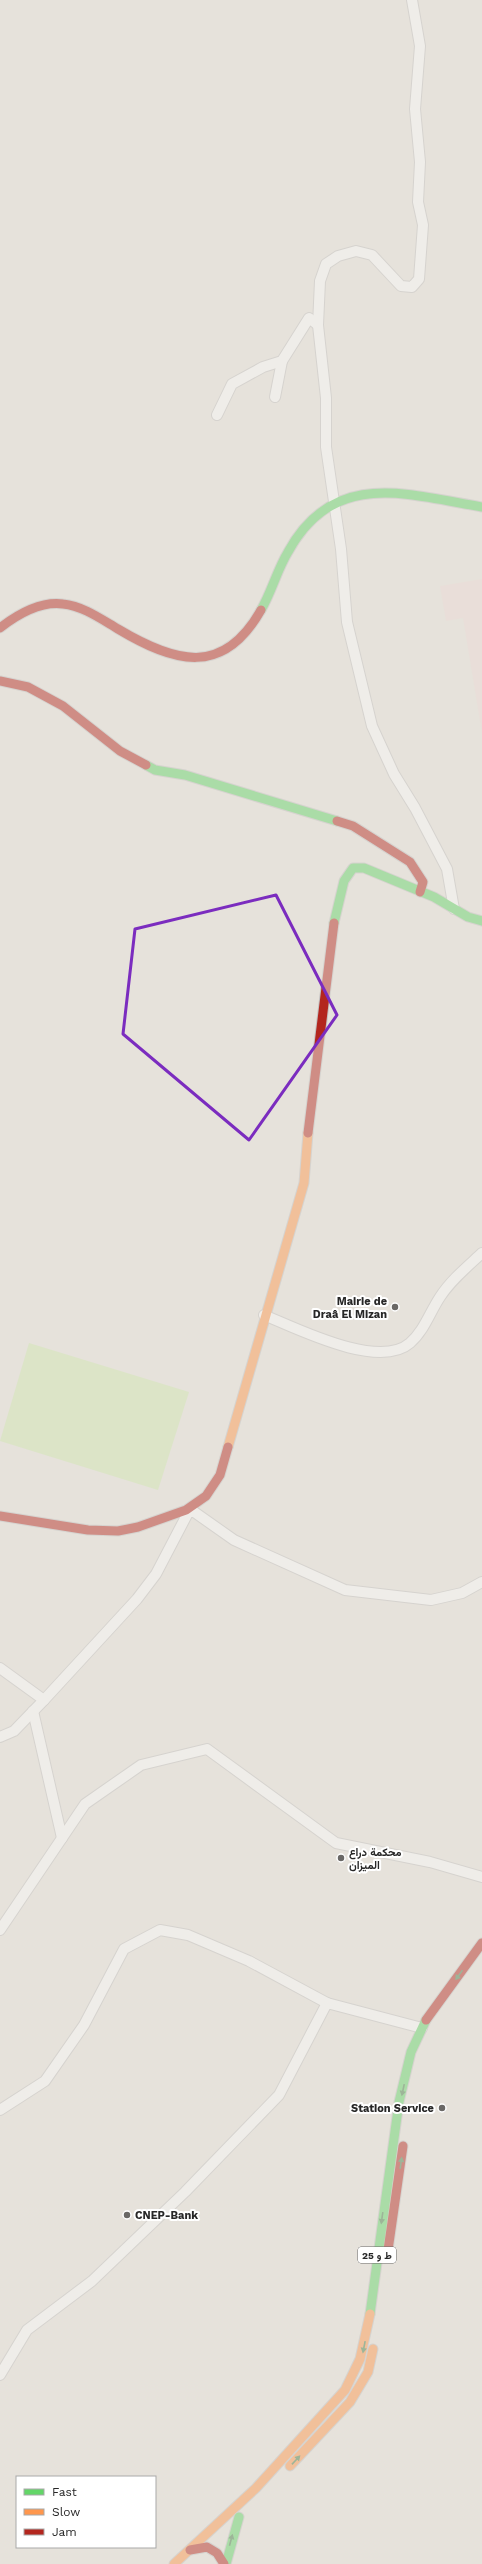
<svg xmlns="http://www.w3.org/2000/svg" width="482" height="2564" font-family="'Work Sans',Vazirmatn,sans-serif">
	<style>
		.medical { fill: #eddad7 }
		.pitch { fill: #d0e7b0 }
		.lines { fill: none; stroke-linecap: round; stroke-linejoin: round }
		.street-casing { stroke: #c3c1c1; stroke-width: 12 }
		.fast-casing { stroke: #c3c1c1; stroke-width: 11 }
		.slow-casing { stroke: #c3c1c1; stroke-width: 11 }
		.jam-casing { stroke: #c3c1c1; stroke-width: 11 }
		.street { stroke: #fbfbfa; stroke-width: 10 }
		.fast { stroke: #63d668; stroke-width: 9 }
		.slow { stroke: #ff974d; stroke-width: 9 }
		.jam { stroke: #b3261e; stroke-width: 9 }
		.oneway { fill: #457e48 }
		.marked { fill: none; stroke: #7b2cbf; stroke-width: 3; stroke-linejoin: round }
		.poi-dot { fill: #6a6866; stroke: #fff; stroke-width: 1.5 }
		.labels { text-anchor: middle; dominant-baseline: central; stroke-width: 4; stroke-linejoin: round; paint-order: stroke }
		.shield { fill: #fff; stroke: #686868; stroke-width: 1 }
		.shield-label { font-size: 10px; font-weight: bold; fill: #272727 }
		.poi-label { font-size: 11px; font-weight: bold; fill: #272727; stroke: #fff; text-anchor: end }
	</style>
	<rect width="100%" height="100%" fill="#e6e2db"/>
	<path class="medical" d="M482 579V733L463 618 446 621 440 586Z"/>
	<path class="pitch" d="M29 1343 189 1392 158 1490 0 1441Z"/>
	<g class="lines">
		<g class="street-casing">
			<g id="street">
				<path d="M412 0 420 46 415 109 420 162 418 202 423 225 419 279 412 287 401 286 372 255 356 251 338 256 326 264 320 281 318 325 326 398V447L341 549 347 622 372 726 394 774 415 808 447 869 454 909"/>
				<path d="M275 397 282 361"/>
				<path d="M217 415 232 384 263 367 282 361 309 318 318 325"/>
				<path d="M264 1315C298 1329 379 1370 410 1343 424 1331 430 1312 440 1297 451 1280 467 1267 482 1253"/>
				<path d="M0 1668 44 1700 14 1731 0 1737"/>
				<path d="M44 1700 137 1599 156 1574 190 1509 234 1540 345 1590 431 1600 462 1593 482 1582"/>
				<path d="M33 1711 62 1838"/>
				<path d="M0 1930 85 1804 141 1765 207 1749 336 1843 430 1862 482 1877"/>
				<path d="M0 2110 45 2081 84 2025 124 1949 160 1930 188 1935 249 1961 327 2003"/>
				<path d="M0 2375 27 2330 92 2281 185 2192 279 2095 327 2003 422 2028"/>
			</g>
		</g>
		<g class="fast-casing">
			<g id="fast">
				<path d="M261 610C272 591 277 570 288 552 333 469 406 494 482 507"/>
				<path d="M146 765 155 770 185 775 337 821"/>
				<path d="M334 923 344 881 353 868H364L434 897 468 917 482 921"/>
				<path d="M370 2314 399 2102 411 2052 426 2020"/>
				<path d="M226 2564 239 2517"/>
			</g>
		</g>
		<g class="slow-casing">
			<g id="slow">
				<path d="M228 1447 304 1183 308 1133"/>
				<path d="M290 2466 350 2402 368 2372 373 2349"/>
				<path d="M174 2564 256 2488 345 2390 360 2359 370 2314"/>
			</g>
		</g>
		<g class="jam-casing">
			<g id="jam">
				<path d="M0 628C18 614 40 601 63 604 83 606 101 619 118 629 175 663 223 677 261 610"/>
				<path d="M0 681 28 687 63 706 120 751 146 765"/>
				<path d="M337 821 353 826 410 862 423 882 420 892"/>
				<path d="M308 1133 334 923"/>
				<path d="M0 1516 88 1530 118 1531 138 1527 186 1510 206 1496 220 1475 228 1447"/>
				<path d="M426 2020 482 1943"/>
				<path d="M388 2250 403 2146"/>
				<path d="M190 2550 207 2547 217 2553 224 2564"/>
			</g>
		</g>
		<use href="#street" class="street"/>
		<use href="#fast" class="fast"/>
		<use href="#slow" class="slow"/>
		<use href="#jam" class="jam"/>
	</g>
	<defs><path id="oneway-solid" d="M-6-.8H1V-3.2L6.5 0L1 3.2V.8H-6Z"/></defs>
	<g class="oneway">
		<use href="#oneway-solid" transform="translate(459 1975) rotate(126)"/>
		<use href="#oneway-solid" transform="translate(403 2090) rotate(102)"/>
		<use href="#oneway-solid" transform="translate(401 2163) rotate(-82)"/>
		<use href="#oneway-solid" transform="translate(382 2218) rotate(98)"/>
		<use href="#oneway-solid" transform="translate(364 2347) rotate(101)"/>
		<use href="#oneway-solid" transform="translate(296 2460) rotate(-47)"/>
		<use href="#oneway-solid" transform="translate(231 2540) rotate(-75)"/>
	</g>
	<path d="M0 0H482V2564H0ZM276 895 337 1015 249 1140 123 1034 135 929Z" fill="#e6e2db" fill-opacity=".55" fill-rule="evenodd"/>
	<path class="marked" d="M276 895 337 1015 249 1140 123 1034 135 929Z"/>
	<g class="poi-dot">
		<circle cx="395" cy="1307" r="4"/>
		<circle cx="341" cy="1858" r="4"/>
		<circle cx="442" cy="2108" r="4"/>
		<circle cx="127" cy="2215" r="4"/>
	</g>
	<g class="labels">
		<rect class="shield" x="358" y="2247" width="38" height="16" rx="3"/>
		<g class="shield-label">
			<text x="377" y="2255">ط و 25</text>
		</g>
		<g class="poi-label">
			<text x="387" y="1301">Mairie de<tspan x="387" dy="13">Draâ El Mizan</tspan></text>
			<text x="349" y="1852" text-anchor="start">محكمة دراع<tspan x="349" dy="13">الميزان</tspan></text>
			<text x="434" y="2108">Station Service</text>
			<text x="135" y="2215" text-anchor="start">CNEP-Bank</text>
		</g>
	</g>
	<rect x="16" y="2476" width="140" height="72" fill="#ffffff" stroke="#a9a9a9"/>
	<rect x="24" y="2489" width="20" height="6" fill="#63d668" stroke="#a9a9a9"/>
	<text x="52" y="2496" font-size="12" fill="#272727">Fast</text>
	<rect x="24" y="2509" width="20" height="6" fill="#ff974d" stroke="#a9a9a9"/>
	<text x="52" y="2516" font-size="12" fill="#272727">Slow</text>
	<rect x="24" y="2529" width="20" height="6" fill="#b3261e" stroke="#a9a9a9"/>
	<text x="52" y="2536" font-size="12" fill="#272727">Jam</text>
</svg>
